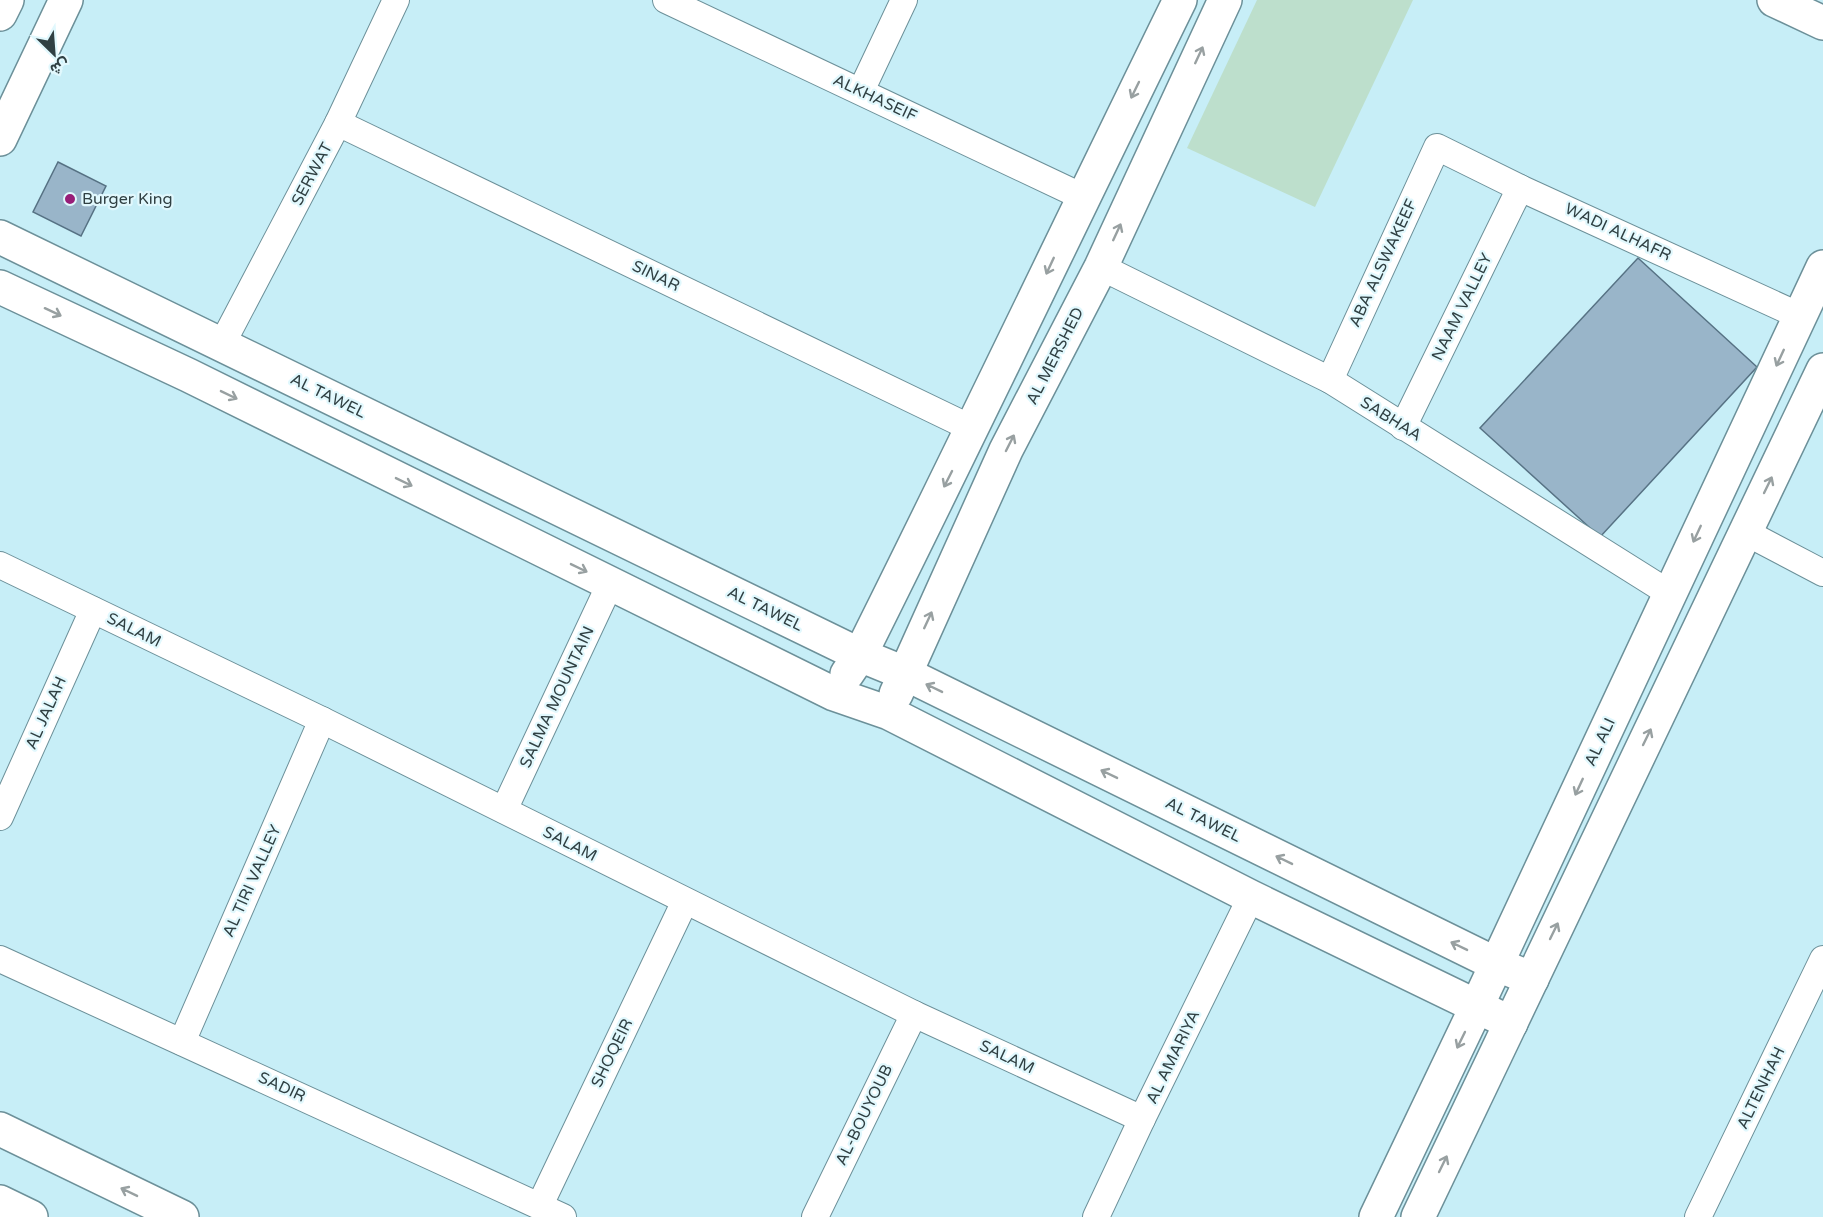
<svg xmlns="http://www.w3.org/2000/svg" width="1823" height="1217" font-family="'Varela Round',Vazirmatn,sans-serif">
	<style>
		.green { fill: #bddfcc }
		.building { fill: #99b5c9; stroke: #577284; stroke-width: 1.5 }
		.lines { fill: none; stroke-linecap: round; stroke-linejoin: round }
		.street-casing { stroke: #6c9099; stroke-width: 28 }
		.secondary-casing { stroke: #6c9099; stroke-width: 36 }
		.primary-casing { stroke: #6c9099; stroke-width: 36 }
		.street { stroke: #fff; stroke-width: 26 }
		.secondary { stroke: #fff; stroke-width: 33 }
		.primary { stroke: #fff; stroke-width: 33 }
		.oneway { stroke: #98a0a1 }
		.poi-dot { fill: #981e78; stroke: #e1f8fd; stroke-width: 2 }
		.labels { text-anchor: middle; dominant-baseline: central; stroke-width: 4.5; stroke-linejoin: round; paint-order: stroke }
		.street-label { font-size: 16px; fill: #304043; stroke: #e1f8fd }
		.poi-label { font-size: 16px; fill: #304043; stroke: #e1f8fd; text-anchor: start }
	</style>
	<rect width="100%" height="100%" fill="#c7eef7"/>
	<path class="green" d="M1257 0H1413L1315 207 1187 148Z"/>
	<g class="building">
		<path d="M58 162 106 186 81 236 33 212Z"/>
		<path d="M1638 258 1757 367 1600 537 1480 428Z"/>
	</g>
	<g class="lines">
		<g class="street-casing">
			<g id="street">
				<path d="M666 0 1083 197"/>
				<path d="M861 91 904 0"/>
				<path d="M338 123 973 429"/>
				<path d="M1101 267 1330 380 1669 593"/>
				<path d="M222 344 338 123 396 0"/>
				<path d="M1330 380 1437 147 1520 188 1800 316"/>
				<path d="M1403 427 1520 188"/>
				<path d="M1745 532 1823 573"/>
				<path d="M0 565 322 720 914 1014 1142 1119"/>
				<path d="M504 810 610 584"/>
				<path d="M0 817 93 610"/>
				<path d="M0 959 563 1217"/>
				<path d="M182 1042 322 720"/>
				<path d="M540 1205 685 901"/>
				<path d="M815 1217 914 1014"/>
				<path d="M1096 1217 1142 1119 1251 897"/>
				<path d="M1698 1217 1823 959"/>
			</g>
		</g>
		<g class="secondary-casing">
			<g id="secondary">
				<path d="M1774 0 1823 23"/>
				<path d="M0 237 860 655 904 673 1496 964 1532 979"/>
				<path d="M0 287 188 375 834 694 889 713 1251 897 1511 1023"/>
				<path d="M847 674 860 655C969 437 1073 218 1180 0"/>
				<path d="M896 694 1006 450 1101 267 1225 0"/>
				<path d="M0 1129 182 1217"/>
				<path d="M0 1202 31 1217"/>
				<path d="M1376 1217 1476 1008 1823 267"/>
				<path d="M1418 1217 1823 370"/>
			</g>
		</g>
		<g class="primary-casing">
			<g id="primary">
				<path d="M0 14 7 0"/>
				<path d="M0 139 66 0"/>
			</g>
		</g>
		<use href="#street" class="street"/>
		<use href="#secondary" class="secondary"/>
		<use href="#primary" class="primary"/>
	</g>
	<defs><path id="oneway-shaft" d="M-6 0H5M1.5-3L5.5 0L1.5 3" fill="none" stroke-width="1.6" stroke-linecap="round" stroke-linejoin="round" transform="scale(1.5)"/></defs>
	<g class="oneway">
		<use href="#oneway-shaft" transform="translate(1199 55) rotate(-65)"/>
		<use href="#oneway-shaft" transform="translate(1135 90) rotate(116)"/>
		<use href="#oneway-shaft" transform="translate(1117 232) rotate(-65)"/>
		<use href="#oneway-shaft" transform="translate(1050 266) rotate(115)"/>
		<use href="#oneway-shaft" transform="translate(53 312) rotate(25)"/>
		<use href="#oneway-shaft" transform="translate(1780 358) rotate(115)"/>
		<use href="#oneway-shaft" transform="translate(229 395) rotate(26)"/>
		<use href="#oneway-shaft" transform="translate(1010 443) rotate(-63)"/>
		<use href="#oneway-shaft" transform="translate(948 479) rotate(117)"/>
		<use href="#oneway-shaft" transform="translate(404 482) rotate(26)"/>
		<use href="#oneway-shaft" transform="translate(1768 485) rotate(-64)"/>
		<use href="#oneway-shaft" transform="translate(1697 534) rotate(115)"/>
		<use href="#oneway-shaft" transform="translate(579 568) rotate(26)"/>
		<use href="#oneway-shaft" transform="translate(928 620) rotate(-65)"/>
		<use href="#oneway-shaft" transform="translate(934 688) rotate(-154)"/>
		<use href="#oneway-shaft" transform="translate(1647 737) rotate(-64)"/>
		<use href="#oneway-shaft" transform="translate(1109 774) rotate(-154)"/>
		<use href="#oneway-shaft" transform="translate(1579 787) rotate(115)"/>
		<use href="#oneway-shaft" transform="translate(1284 860) rotate(-154)"/>
		<use href="#oneway-shaft" transform="translate(1554 931) rotate(-64)"/>
		<use href="#oneway-shaft" transform="translate(1459 946) rotate(-154)"/>
		<use href="#oneway-shaft" transform="translate(1461 1040) rotate(116)"/>
		<use href="#oneway-shaft" transform="translate(1443 1164) rotate(-64)"/>
		<use href="#oneway-shaft" transform="translate(129 1192) rotate(-154)"/>
	</g>
	<circle class="poi-dot" cx="70" cy="199" r="6"/>
	<g class="labels">
		<g class="street-label">
			<text transform="translate(875 98) rotate(25)">ALKHASEIF</text>
			<text transform="translate(312 174) rotate(-62)">SERWAT</text>
			<text transform="translate(1618 232) rotate(25)">WADI ALHAFR</text>
			<text transform="translate(1383 263) rotate(-65)">ABA ALSWAKEEF</text>
			<text transform="translate(656 276) rotate(26)">SINAR</text>
			<text transform="translate(1462 307) rotate(-64)">NAAM VALLEY</text>
			<text transform="translate(1055 356) rotate(-63)">AL MERSHED</text>
			<text transform="translate(328 396) rotate(26)">AL TAWEL</text>
			<text transform="translate(1391 419) rotate(32)">SABHAA</text>
			<text transform="translate(765 609) rotate(26)">AL TAWEL</text>
			<text transform="translate(134 630) rotate(26)">SALAM</text>
			<text transform="translate(557 697) rotate(-65)">SALMA MOUNTAIN</text>
			<text transform="translate(46 713) rotate(-66)">AL JALAH</text>
			<text transform="translate(1600 742) rotate(-65)">AL ALI</text>
			<text transform="translate(1203 820) rotate(26)">AL TAWEL</text>
			<text transform="translate(570 844) rotate(27)">SALAM</text>
			<text transform="translate(252 881) rotate(-66)">AL TIRI VALLEY</text>
			<text transform="translate(612 1053) rotate(-64)">SHOQEIR</text>
			<text transform="translate(1007 1057) rotate(25)">SALAM</text>
			<text transform="translate(1173 1057) rotate(-64)">AL AMARIYA</text>
			<text transform="translate(282 1087) rotate(25)">SADIR</text>
			<text transform="translate(1761 1088) rotate(-64)">ALTENHAH</text>
			<text transform="translate(864 1115) rotate(-64)">AL-BOUYOUB</text>
		</g>
		<g class="poi-label">
			<text x="82" y="199">Burger King</text>
		</g>
	</g>
	<g transform="translate(54 54) rotate(155)" stroke="#e1f8fd" stroke-width="4.5" paint-order="stroke">
	<path d="M0-4.5L10 22L0 15L-10 22Z" fill="#304043"/>
	<text y="-9" font-size="16" font-weight="bold" text-anchor="middle" fill="#304043">ش</text>
	</g>
</svg>
